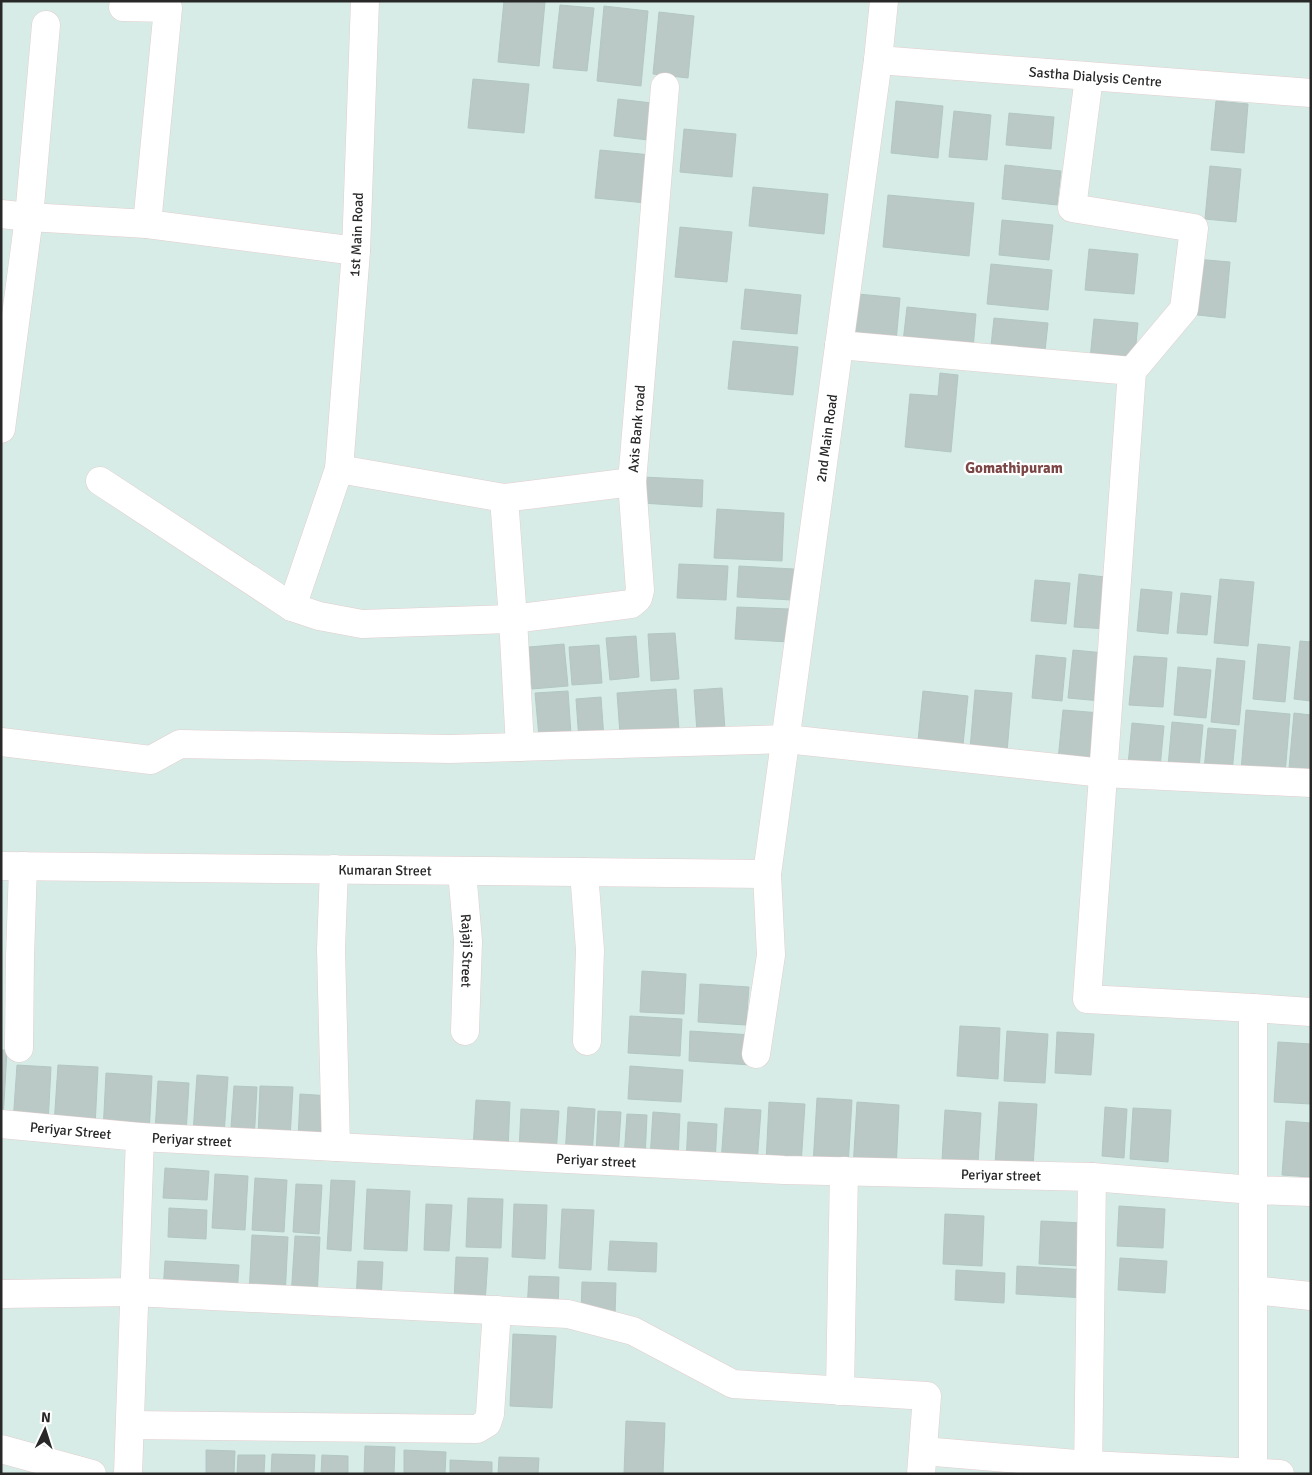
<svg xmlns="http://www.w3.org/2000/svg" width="1312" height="1475" font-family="Signika,sans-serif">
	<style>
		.building { fill: #bbc9c6; stroke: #b2c7c3 }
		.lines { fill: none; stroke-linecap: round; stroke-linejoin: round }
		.minor-casing { stroke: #e2cecd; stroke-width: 29 }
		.minor { stroke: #fff; stroke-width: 28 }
		.labels { text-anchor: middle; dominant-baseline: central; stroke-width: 4.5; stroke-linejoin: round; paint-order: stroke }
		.street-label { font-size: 14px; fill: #282828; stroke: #fff }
		.neighbourhood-label { font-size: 15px; font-weight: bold; fill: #7b4746; stroke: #fff }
	</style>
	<rect width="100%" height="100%" fill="#d8ece7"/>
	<g class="building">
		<path d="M504 1 545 2 539 66 498 62Z"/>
		<path d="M560 5 594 8 587 71 553 68Z"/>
		<path d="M604 6 648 11 641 86 597 81Z"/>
		<path d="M659 12 694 16 688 78 653 74Z"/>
		<path d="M473 79 529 84 524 133 468 128Z"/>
		<path d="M618 99 652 103 648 140 614 136Z"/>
		<path d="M896 101 943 106 938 158 891 153Z"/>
		<path d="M1216 101 1248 104 1244 153 1211 150Z"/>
		<path d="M954 111 991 115 987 160 949 157Z"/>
		<path d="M1009 113 1054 117 1051 149 1006 145Z"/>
		<path d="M684 129 736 134 732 177 680 172Z"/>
		<path d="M600 150 651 155 646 203 595 198Z"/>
		<path d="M1005 165 1061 171 1057 205 1002 199Z"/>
		<path d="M1210 166 1241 169 1236 222 1205 219Z"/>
		<path d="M753 187 828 194 824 234 749 226Z"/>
		<path d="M888 195 974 203 969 256 883 247Z"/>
		<path d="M1002 220 1053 225 1049 260 999 255Z"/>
		<path d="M680 227 732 232 727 282 675 277Z"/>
		<path d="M1089 249 1138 254 1134 294 1085 290Z"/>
		<path d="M1195 259 1230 262 1225 318 1189 314Z"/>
		<path d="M991 264 1052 270 1048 310 987 304Z"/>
		<path d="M745 289 801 295 797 334 741 329Z"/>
		<path d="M858 294 900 298 896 342 853 338Z"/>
		<path d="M907 307 976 314 973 349 903 342Z"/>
		<path d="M994 318 1048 323 1044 360 990 355Z"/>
		<path d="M1094 319 1138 323 1134 364 1090 359Z"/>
		<path d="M733 341 798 347 793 395 728 389Z"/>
		<path d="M940 373 958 375 951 452 905 447 910 394 938 396Z"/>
		<path d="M643 477 703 480 702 507 642 503Z"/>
		<path d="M717 509 784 513 782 561 714 558Z"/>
		<path d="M679 564 728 566 726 600 677 598Z"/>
		<path d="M739 566 794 569 792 600 737 597Z"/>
		<path d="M1079 574 1114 578 1109 629 1074 627Z"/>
		<path d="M1220 579 1254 582 1248 646 1214 643Z"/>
		<path d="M1035 580 1070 583 1066 624 1031 621Z"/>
		<path d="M1141 589 1172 592 1168 634 1137 631Z"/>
		<path d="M1181 593 1211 596 1207 635 1177 633Z"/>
		<path d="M737 607 790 609 789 642 735 639Z"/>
		<path d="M675 633 679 679 651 681 648 634Z"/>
		<path d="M636 636 639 677 610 680 606 638Z"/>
		<path d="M1300 641 1311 642V701L1294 699Z"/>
		<path d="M564 644 568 686 532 689 529 647Z"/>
		<path d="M1258 644 1290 647 1285 702 1253 699Z"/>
		<path d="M599 645 602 683 572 685 569 647Z"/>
		<path d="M1073 650 1105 653 1101 701 1068 698Z"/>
		<path d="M1036 655 1066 658 1062 701 1032 698Z"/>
		<path d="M1134 656 1167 658 1163 707 1129 705Z"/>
		<path d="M1217 658 1245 661 1239 725 1211 722Z"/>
		<path d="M1178 667 1211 670 1206 718 1174 715Z"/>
		<path d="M722 688 725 730 697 732 694 690Z"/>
		<path d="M676 689 679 730 620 734 617 693Z"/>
		<path d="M975 690 1012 693 1007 752 970 749Z"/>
		<path d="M568 691 571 734 539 737 535 693Z"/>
		<path d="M923 691 968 696 963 745 918 741Z"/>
		<path d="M601 697 604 739 579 741 576 699Z"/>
		<path d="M1063 710 1101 713 1096 764 1058 760Z"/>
		<path d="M1246 710 1290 714 1285 775 1241 771Z"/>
		<path d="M1294 713 1311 715V770L1289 768Z"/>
		<path d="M1172 722 1203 725 1199 769 1168 766Z"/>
		<path d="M1132 723 1164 726 1160 768 1128 765Z"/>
		<path d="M1208 728 1236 730 1232 773 1204 770Z"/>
		<path d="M642 971 686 974 684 1014 640 1012Z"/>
		<path d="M700 984 749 987 746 1025 698 1022Z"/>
		<path d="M630 1016 682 1019 680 1056 628 1053Z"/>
		<path d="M960 1026 1000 1028 998 1079 957 1076Z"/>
		<path d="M690 1031 752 1035 751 1065 689 1061Z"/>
		<path d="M1007 1031 1048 1034 1045 1083 1004 1081Z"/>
		<path d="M1057 1032 1094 1034 1091 1075 1055 1073Z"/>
		<path d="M1278 1042 1311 1044V1104L1274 1102Z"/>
		<path d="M1 1050H7L3 1120H1Z"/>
		<path d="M17 1065 51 1067 48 1124 13 1122Z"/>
		<path d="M58 1065 98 1067 95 1127 54 1125Z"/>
		<path d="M630 1066 683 1070 681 1102 628 1099Z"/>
		<path d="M106 1073 152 1076 149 1135 103 1132Z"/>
		<path d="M197 1075 228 1077 224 1135 193 1133Z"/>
		<path d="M158 1081 189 1083 186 1134 155 1132Z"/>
		<path d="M234 1086 257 1087 254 1142 230 1141Z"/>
		<path d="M260 1086 293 1087 290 1138 258 1137Z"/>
		<path d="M300 1094 331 1096 328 1142 298 1141Z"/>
		<path d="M817 1098 852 1100 848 1167 813 1165Z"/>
		<path d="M476 1100 510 1102 508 1151 473 1149Z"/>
		<path d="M769 1102 805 1104 801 1165 766 1163Z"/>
		<path d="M857 1102 899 1105 896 1171 853 1169Z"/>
		<path d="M999 1102 1037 1104 1033 1167 995 1165Z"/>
		<path d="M568 1107 595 1109 592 1157 565 1156Z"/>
		<path d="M1105 1107 1127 1109 1124 1158 1102 1156Z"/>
		<path d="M725 1108 761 1110 757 1164 721 1162Z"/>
		<path d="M1133 1108 1171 1110 1168 1162 1130 1159Z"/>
		<path d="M521 1109 559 1111 556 1154 519 1152Z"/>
		<path d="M945 1110 981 1113 978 1163 942 1160Z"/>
		<path d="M598 1111 621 1112 618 1158 596 1157Z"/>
		<path d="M653 1112 680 1114 678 1160 650 1159Z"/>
		<path d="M627 1114 647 1115 645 1159 624 1158Z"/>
		<path d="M1286 1121 1311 1123V1177L1282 1175Z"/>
		<path d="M688 1122 717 1124 715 1165 686 1164Z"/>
		<path d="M165 1168 209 1171 207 1200 163 1198Z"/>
		<path d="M215 1174 248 1176 245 1230 212 1228Z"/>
		<path d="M255 1178 287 1180 284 1232 252 1230Z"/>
		<path d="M331 1180 355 1181 351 1251 327 1249Z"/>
		<path d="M296 1184 322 1185 319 1234 293 1232Z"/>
		<path d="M367 1189 410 1191 407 1251 364 1249Z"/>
		<path d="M468 1198 503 1199 501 1248 466 1247Z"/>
		<path d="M426 1204 452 1205 449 1251 424 1250Z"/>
		<path d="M514 1204 547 1205 545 1259 512 1257Z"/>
		<path d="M1119 1206 1165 1209 1163 1248 1117 1246Z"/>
		<path d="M169 1208 207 1210 206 1239 168 1237Z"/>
		<path d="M562 1209 594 1210 591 1270 559 1268Z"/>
		<path d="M945 1214 984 1216 982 1266 943 1264Z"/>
		<path d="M1041 1221 1083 1223 1081 1266 1039 1264Z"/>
		<path d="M252 1235 288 1237 285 1298 249 1296Z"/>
		<path d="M295 1236 320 1237 317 1298 291 1297Z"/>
		<path d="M610 1241 657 1243 656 1272 608 1270Z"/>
		<path d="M456 1257 488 1258 485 1304 454 1302Z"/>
		<path d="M1120 1258 1167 1261 1165 1293 1118 1290Z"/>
		<path d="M165 1261 239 1265 237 1295 163 1291Z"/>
		<path d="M358 1261 383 1262 381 1302 356 1301Z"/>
		<path d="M1017 1266 1088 1270 1086 1298 1016 1294Z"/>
		<path d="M956 1270 1005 1273 1004 1303 955 1300Z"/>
		<path d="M529 1276 559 1277 558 1312 527 1310Z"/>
		<path d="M582 1282 616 1283 615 1315 581 1314Z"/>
		<path d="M513 1334 556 1336 552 1408 510 1406Z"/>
		<path d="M626 1421 665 1423 663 1474H624Z"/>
		<path d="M365 1446 395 1447 394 1474H364Z"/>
		<path d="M206 1450 235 1451 234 1474H206Z"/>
		<path d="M404 1450 446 1452 445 1474H404Z"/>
		<path d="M272 1454 315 1455 314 1474H271Z"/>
		<path d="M238 1455H265L264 1474H237Z"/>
		<path d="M322 1455 348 1456V1474H321Z"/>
		<path d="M499 1457 539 1458 538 1474H498Z"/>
		<path d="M450 1460 492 1462V1474H450Z"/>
	</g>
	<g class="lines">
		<g class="minor-casing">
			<g id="minor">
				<path d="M46 25 29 217 147 224 168 8 123 7"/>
				<path id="s1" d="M878 60 1311 93"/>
				<path d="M1089 77 1072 208 1194 228 1184 309 1132 371"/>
				<path d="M1 214 29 217 1 429"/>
				<path d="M147 224 356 251"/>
				<path d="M839 345 1132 371 1087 999 1253 1008"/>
				<path id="s2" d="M339 469 356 251 365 1"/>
				<path d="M100 481 292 607 319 616 362 624 513 619 631 604 638 598 640 590 632 482"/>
				<path d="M292 607 339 469 504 498"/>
				<path d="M1 742 151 760 180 744 450 749 786 739 1103 773 1311 783"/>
				<path id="s3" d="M520 747 513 619 504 498 632 482 665 87"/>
				<path id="s4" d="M1 866 767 874"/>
				<path d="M334 869 331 949 336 1147"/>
				<path id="s5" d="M462 871 468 941 465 1031"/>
				<path d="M584 872 590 950 587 1041"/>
				<path d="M19 1048 20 957 23 866"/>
				<path id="s6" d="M756 1054 771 955 767 874 878 60 884 1"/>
				<path id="s7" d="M1 1124 140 1137"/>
				<path d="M1092 1177 1253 1190 1311 1192"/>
				<path d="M1253 1290 1311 1296"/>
				<path d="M1 1294 134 1292 568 1314 633 1331 733 1384 927 1396 921 1474"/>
				<path d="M840 1391 844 1171"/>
				<path d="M130 1425 477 1429 487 1423 490 1414 497 1310"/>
				<path d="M1 1449 92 1474"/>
				<path d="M923 1451 1088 1465 1280 1474"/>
				<path id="s8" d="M128 1474 140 1137 784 1170 1092 1177 1088 1474"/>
				<path d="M1253 1474V1008L1311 1012"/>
			</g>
		</g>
		<use href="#minor" class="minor"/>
	</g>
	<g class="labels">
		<g class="street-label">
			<text stroke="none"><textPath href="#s1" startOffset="218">Sastha Dialysis Centre</textPath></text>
			<text stroke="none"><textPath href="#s2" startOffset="235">1st Main Road</textPath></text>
			<text stroke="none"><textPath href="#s3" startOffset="432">Axis Bank road</textPath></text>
			<text stroke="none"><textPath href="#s6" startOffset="621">2nd Main Road</textPath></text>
			<text stroke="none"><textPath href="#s4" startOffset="384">Kumaran Street</textPath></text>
			<text stroke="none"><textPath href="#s5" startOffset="80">Rajaji Street</textPath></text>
			<text stroke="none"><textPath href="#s7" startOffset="70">Periyar Street</textPath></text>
			<text stroke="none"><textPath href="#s8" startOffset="389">Periyar street</textPath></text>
			<text stroke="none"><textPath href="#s8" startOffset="794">Periyar street</textPath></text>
			<text stroke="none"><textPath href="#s8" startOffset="1199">Periyar street</textPath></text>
		</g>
		<g class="neighbourhood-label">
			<text x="1014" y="468">Gomathipuram</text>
		</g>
	</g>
	<rect width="1312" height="1475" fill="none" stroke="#282828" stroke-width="5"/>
	<g transform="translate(45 1430) rotate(4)" stroke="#ffffff" stroke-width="4" paint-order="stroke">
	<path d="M0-4L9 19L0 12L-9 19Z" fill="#282828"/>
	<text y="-8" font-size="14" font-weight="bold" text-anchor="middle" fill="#282828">N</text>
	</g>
</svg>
